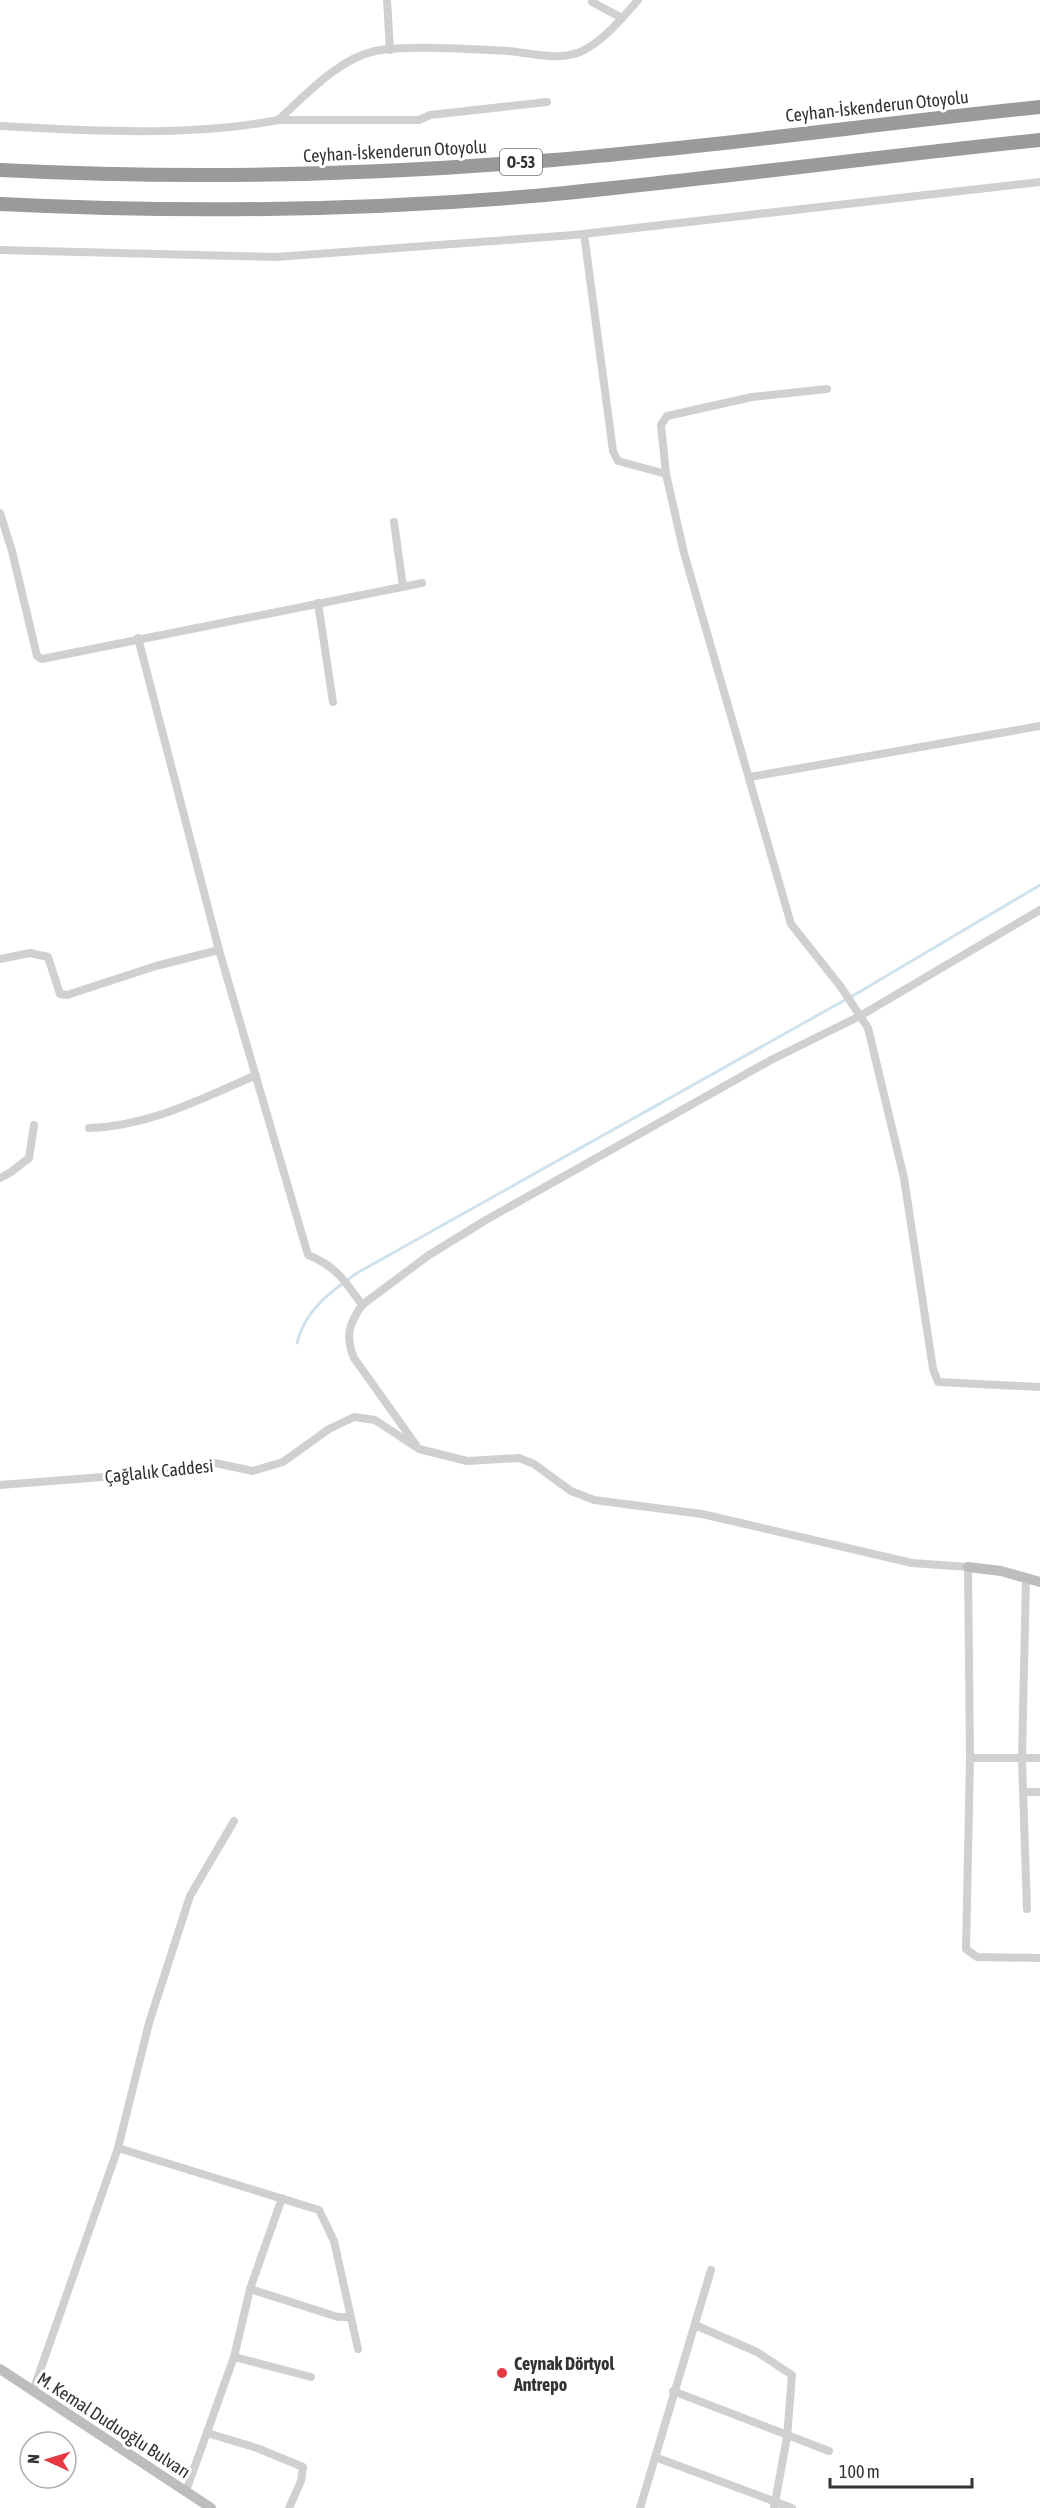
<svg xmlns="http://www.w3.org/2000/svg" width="1040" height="2508" font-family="'Asap Condensed',sans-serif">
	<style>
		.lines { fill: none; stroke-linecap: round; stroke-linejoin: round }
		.stream { stroke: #cfe2ee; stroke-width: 3 }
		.street { stroke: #d0d0d0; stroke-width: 8 }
		.secondary { stroke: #bdbdbd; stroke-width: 10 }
		.highway { stroke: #9a9a9a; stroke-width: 14 }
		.poi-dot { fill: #e63946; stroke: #fff; stroke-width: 2 }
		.labels { text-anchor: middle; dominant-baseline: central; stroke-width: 6; stroke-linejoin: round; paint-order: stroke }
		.shield { fill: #fff; stroke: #707070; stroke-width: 1.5 }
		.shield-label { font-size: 16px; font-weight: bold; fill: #333 }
		.street-label { font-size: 18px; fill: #333; stroke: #fff }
		.poi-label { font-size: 18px; font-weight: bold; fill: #333; stroke: #fff; text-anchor: start }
	</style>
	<rect width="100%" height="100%" fill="#fff"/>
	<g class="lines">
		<path class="stream" d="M297 1343C305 1310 330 1292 357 1273L861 991 1040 885"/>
		<g class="street">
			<path d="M387 0 390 50"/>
			<path d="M592 2 622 18"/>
			<path d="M278 120H419L430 115 547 102"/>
			<path d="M0 126C88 131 192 137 278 120 306 95 338 59 375 51 408 45 473 49 508 51 531 53 557 61 580 52 603 42 622 18 638 0"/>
			<path d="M584 234 613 451 618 461 666 474"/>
			<path d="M0 250 276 257 574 235 1040 182"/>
			<path d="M827 389 752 397 667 416 661 425 666 474 684 553 791 924 841 987 868 1028 904 1178 933 1369 938 1382 1040 1387"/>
			<path d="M0 513 12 551 37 656 42 659 422 583"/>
			<path d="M394 522 403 587"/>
			<path d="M318 603 333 702"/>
			<path d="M138 638 219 950 308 1255C336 1266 345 1281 362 1305 349 1324 345 1336 354 1358L416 1445"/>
			<path d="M750 777 1040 726"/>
			<path d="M0 959 30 953 48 957 60 994 67 995 156 966 219 950"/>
			<path d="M89 1128C149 1126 202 1099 256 1075"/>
			<path d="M0 1178 11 1172 29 1158 34 1125"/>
			<path d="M362 1305 429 1255 486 1220 771 1060 860 1016 1040 910"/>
			<path d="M0 1485 141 1474 215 1463 253 1471 283 1462 329 1429 354 1417 375 1420 419 1449 467 1461 519 1458 534 1464 571 1491 594 1500 702 1514 912 1563 968 1567 970 1758 966 1949 977 1957 1040 1958"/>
			<path d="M1026 1578 1022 1759 1027 1909"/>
			<path d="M970 1758H1040"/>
			<path d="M1023 1792H1040"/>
			<path d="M118 2148 319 2210 334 2241 358 2349"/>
			<path d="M250 2289 338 2317H350"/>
			<path d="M695 2325 757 2352 792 2375 787 2437 774 2508"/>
			<path d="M234 2357 311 2377"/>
			<path d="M33 2391 118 2148 149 2023 190 1896 234 1821"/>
			<path d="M673 2391 829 2451"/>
			<path d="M207 2433 257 2448 303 2467 301 2481 289 2508"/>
			<path d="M655 2457 792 2508"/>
			<path d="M186 2491 234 2357 250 2289 282 2198"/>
			<path d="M640 2508 711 2270"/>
		</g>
		<g class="secondary">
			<path d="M968 1567 1001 1571 1040 1582"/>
			<path d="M0 2369 211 2508"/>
		</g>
		<g class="highway">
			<path d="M0 170C180 179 360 176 540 161 707 148 873 124 1040 107"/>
			<path d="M0 204C181 213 364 211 545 195 710 179 875 157 1040 140"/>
		</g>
	</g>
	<circle class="poi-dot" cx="502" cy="2373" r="6"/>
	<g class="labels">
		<rect class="shield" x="500" y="149" width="42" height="26" rx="4.5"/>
		<g class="shield-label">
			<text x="521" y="162">O-53</text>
		</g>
		<g class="street-label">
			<text transform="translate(877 106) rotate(-6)">Ceyhan-İskenderun Otoyolu</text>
			<text transform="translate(395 151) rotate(-3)">Ceyhan-İskenderun Otoyolu</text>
			<text transform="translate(159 1471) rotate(-6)">Çağlalık Caddesi</text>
			<text transform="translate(114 2425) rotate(33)">M. Kemal Duduoğlu Bulvarı</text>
		</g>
		<g class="poi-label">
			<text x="514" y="2363">Ceynak Dörtyol<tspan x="514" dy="21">Antrepo</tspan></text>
		</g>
	</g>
	<g transform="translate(48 2460) rotate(274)"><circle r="28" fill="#ffffff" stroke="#adadad" stroke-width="1.5"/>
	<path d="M0-4.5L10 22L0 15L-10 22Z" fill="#e63946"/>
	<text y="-9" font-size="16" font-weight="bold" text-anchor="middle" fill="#333333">N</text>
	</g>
	<path d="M830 2478v9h142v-9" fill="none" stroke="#333333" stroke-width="3"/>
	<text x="839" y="2478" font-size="18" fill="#333333" stroke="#ffffff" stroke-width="4.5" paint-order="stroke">100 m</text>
</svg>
